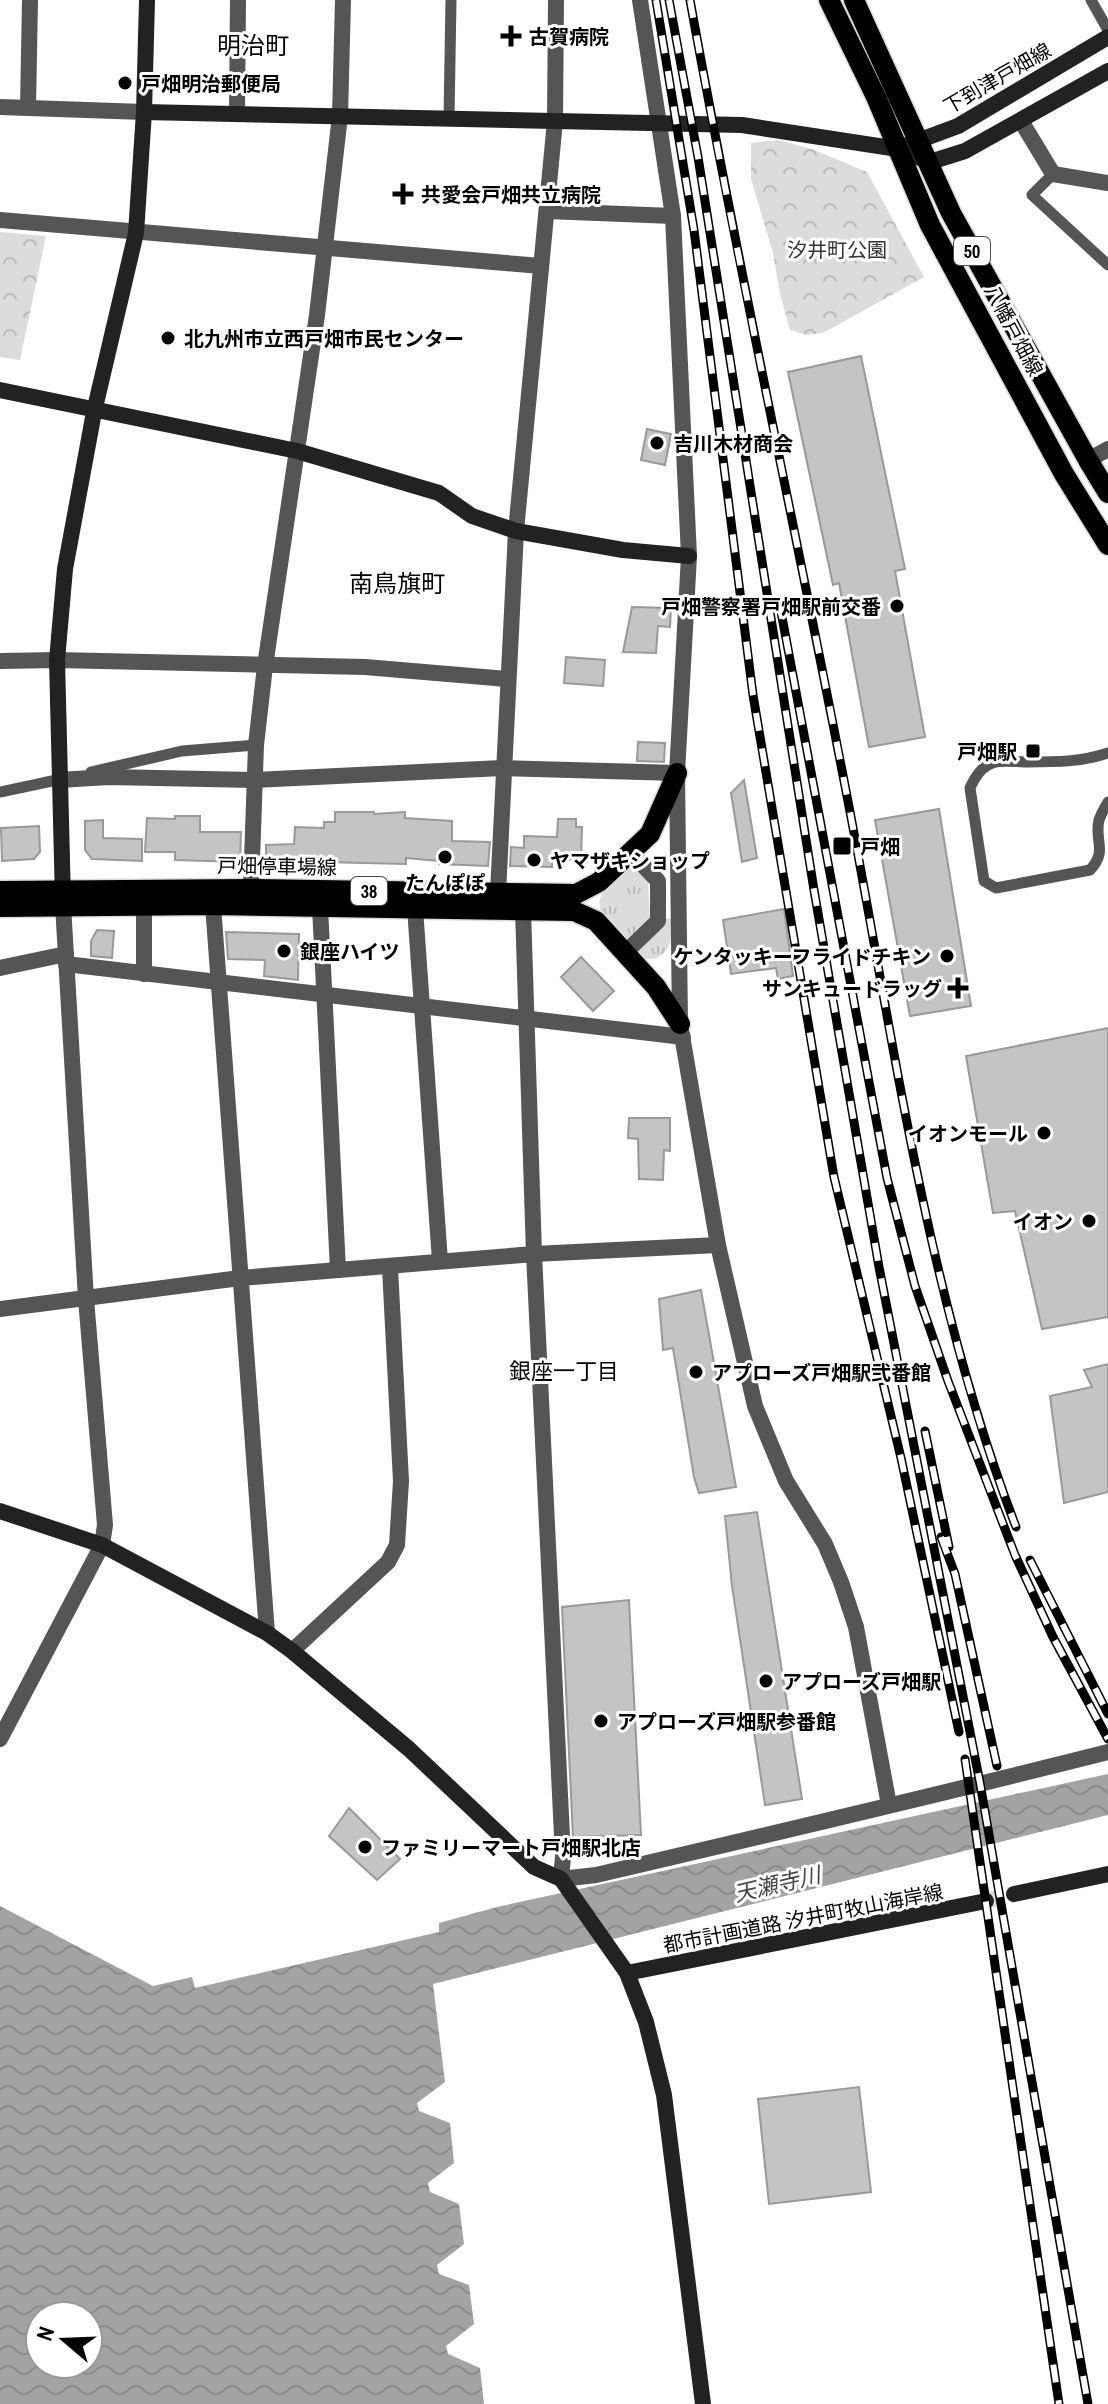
<svg xmlns="http://www.w3.org/2000/svg" width="1108" height="2404" font-family="'Archivo Narrow','Noto Sans JP',sans-serif">
	<style>
		.grass { fill: url(#grass-tufts) }
		.park { fill: url(#park-crowns) }
		.water { fill: url(#water-waves); fill-rule: evenodd }
		.building { fill: #c4c4c4; stroke: #999; stroke-width: 2 }
		.lines { fill: none; stroke-linecap: round; stroke-linejoin: round }
		.secondary-tunnel { stroke: #d9d9d9; stroke-width: 16; stroke-dasharray: 16 8; stroke-linecap: butt }
		.primary-casing { stroke: #dbdbdb; stroke-width: 23 }
		.lane { stroke: #555; stroke-width: 11 }
		.street { stroke: #555; stroke-width: 16 }
		.secondary { stroke: #222; stroke-width: 16 }
		.primary { stroke: #000; stroke-width: 20 }
		.rail-casing { stroke: #000; stroke-width: 9 }
		.rail { stroke: #fff; stroke-width: 6; stroke-dasharray: 18; stroke-linecap: butt }
		.poi-dot { fill: #000; stroke: #fff; stroke-width: 3 }
		.labels { text-anchor: middle; dominant-baseline: central; stroke-width: 6; stroke-linejoin: round; paint-order: stroke }
		.shield { fill: #fff; stroke: #4c4c4c; stroke-width: 2 }
		.shield-label { font-size: 18px; font-weight: bold; fill: #000 }
		.poi-label { font-size: 20px; font-weight: bold; fill: #000; stroke: #fff; text-anchor: start }
		.street-label { font-size: 20px; fill: #000; stroke: #fff }
		.park-label { font-size: 20px; fill: #333; stroke: #fff }
		.neighbourhood-label { font-size: 22px; fill: #000; stroke: #fff }
		.water-label { font-size: 22px; font-style: italic; fill: #444; stroke: #fff }
		.quarter-label { font-size: 24px; fill: #000; stroke: #fff }
	</style>
	<defs>
		<pattern id="grass-tufts" width="24" height="20" patternUnits="userSpaceOnUse" patternTransform="scale(2)"><rect width="24" height="20" fill="#dcdcdc"/><path d="M3 7l-1-3M5 7V3M7 7l1-3M15 17l-1-3M17 17v-4M19 17l1-3" fill="none" stroke="#bbb"/></pattern>
		<pattern id="park-crowns" width="20" height="18" patternUnits="userSpaceOnUse" patternTransform="scale(2)"><rect width="20" height="18" fill="#dcdcdc"/><path d="M2 6a3 3 0 1 1 6 0M12 15a3 3 0 1 1 6 0" fill="none" stroke="#bbb"/></pattern>
		<pattern id="water-waves" width="16" height="10" patternUnits="userSpaceOnUse" patternTransform="scale(2)"><rect width="16" height="10" fill="#a3a3a3"/><path d="M0 5q4-4 8 0t8 0" fill="none" stroke="#8b8b8b"/></pattern>
	</defs>
	<rect width="100%" height="100%" fill="#fff"/>
	<g class="grass">
		<path d="M627 862 648 881 650 919 624 944C590 904 592 900 627 862Z"/>
		<path d="M667 918 671 919C671 927 672 939 669 946 662 960 645 964 635 953Z"/>
	</g>
	<g class="park">
		<path d="M778 140 812 149 867 172 924 277 823 333 806 335 790 330 780 294 773 253 751 179V143Z"/>
		<path d="M0 232 46 236 20 360 0 357Z"/>
	</g>
	<path class="water" d="M1108 1774V1815L433 1984 445 2082 417 2103 419 2111 450 2123 454 2163 428 2183 430 2192 459 2204 464 2244 437 2265 439 2274 469 2285 474 2324 446 2346 448 2354 480 2368 484 2404H0V1906L153 1986 192 1977 195 1988 439 1932V1923L497 1907ZM40 2316H88V2364H40Z"/>
	<g class="building">
		<path d="M861 356 905 569 895 571 925 737 869 747 839 583 833 585 788 372Z"/>
		<path d="M647 429 671 434 665 465 641 460Z"/>
		<path d="M632 607 671 608 670 627 658 626 656 653 623 652Z"/>
		<path d="M566 657 605 660 603 686 564 683Z"/>
		<path d="M638 742 665 743 664 762 637 761Z"/>
		<path d="M744 780 757 858 742 862 731 793Z"/>
		<path d="M939 809 971 1006 910 1016 875 820Z"/>
		<path d="M335 812H374V814L405 812V818L452 821V841L490 842 488 866 439 864V861L406 858V864L321 862 266 856V845L294 844 295 827 324 828V822H335Z"/>
		<path d="M175 816H200V832H241L240 862 175 860V852H145L147 818 175 819Z"/>
		<path d="M558 819H576V827H582L581 860 552 859V867L510 866 511 847 524 848V836L557 837Z"/>
		<path d="M103 820V838L142 839V861L92 859 85 850V821Z"/>
		<path d="M39 826 40 852 34 859 2 861 1 828Z"/>
		<path d="M784 909 793 976 778 979 776 968 731 974 723 920Z"/>
		<path d="M97 930 114 931 112 958 91 956V941Z"/>
		<path d="M226 932 299 934 298 980 264 976 265 960 228 959Z"/>
		<path d="M581 957 614 991 593 1011 561 977Z"/>
		<path d="M1108 1028V1317L1042 1329 1015 1211 993 1213 966 1056Z"/>
		<path d="M629 1118H670V1151L664 1150 663 1180 639 1179 638 1139 628 1138Z"/>
		<path d="M701 1290 736 1487 699 1493 694 1477 673 1348 663 1350 659 1299Z"/>
		<path d="M1108 1364V1492L1064 1503 1050 1396 1092 1387 1084 1370Z"/>
		<path d="M757 1512 802 1799 765 1805 732 1586 725 1516Z"/>
		<path d="M629 1600 641 1835 573 1837 562 1607Z"/>
		<path d="M349 1808 400 1859 377 1880 329 1836Z"/>
		<path d="M859 2087 871 2192 769 2204 758 2099Z"/>
	</g>
	<g class="lines">
		<path class="secondary-tunnel" d="M986 1901 1014 1894"/>
		<g class="primary-casing">
			<g id="primary">
				<path d="M829 0 877 99 930 225 1064 474 1108 545"/>
				<path d="M854 0 951 213 1088 460 1108 493"/>
				<path d="M0 891 251 889 576 894 599 882 650 834 677 773"/>
				<path d="M0 907 213 905 574 911 596 921 656 987 680 1024"/>
			</g>
		</g>
		<g class="lane">
			<path d="M1091 0 1108 30"/>
			<path d="M449 118 451 0"/>
			<path d="M1053 174 1032 195 1108 265"/>
			<path d="M1108 753C1082 762 1055 762 1027 762 1017 762 1005 760 996 762 982 765 975 777 970 788L984 881 996 888 1090 870C1108 851 1094 841 1099 820 1101 814 1105 807 1108 802"/>
			<path d="M91 772 182 751 256 745"/>
			<path d="M0 792 66 778"/>
		</g>
		<g class="street">
			<path d="M640 0 673 216 689 556 677 773 680 1024 718 1245 755 1406 786 1481 825 1544 841 1582 856 1627 889 1805"/>
			<path d="M0 107 144 112"/>
			<path d="M28 108 30 0"/>
			<path d="M237 114 238 0"/>
			<path d="M1021 121 1053 174 1108 183"/>
			<path d="M547 211 673 216"/>
			<path d="M0 220 541 266"/>
			<path d="M1088 460 1108 449"/>
			<path d="M0 661 57 660 365 667 507 679"/>
			<path d="M59 780 109 777 254 780 502 768 677 773"/>
			<path d="M251 889 256 745 265 666 317 315 340 116 343 0"/>
			<path d="M498 893 516 531 555 121 556 0"/>
			<path d="M213 905 267 1633"/>
			<path d="M320 907 338 1270"/>
			<path d="M415 908 440 1261"/>
			<path d="M523 910 534 1254 563 1857 561 1879 596 1875C767 1835 938 1795 1108 1752"/>
			<path d="M631 947 658 921V881L635 857"/>
			<path d="M66 964 683 1037"/>
			<path d="M0 968 66 954"/>
			<path d="M144 974V905"/>
			<path d="M0 1309 240 1278 534 1254 718 1245"/>
			<path d="M292 1651 388 1562 397 1545 401 1481 390 1268"/>
			<path d="M0 1739 102 1545 105 1525 86 1299 63 905"/>
		</g>
		<g class="secondary">
			<path d="M144 112 742 125 898 149 930 162 965 151 1108 71"/>
			<path d="M907 145 958 126 1108 37"/>
			<path d="M0 390 297 451 439 493 472 516 516 531 623 550 689 556"/>
			<path d="M63 900 57 660 65 569 94 412 136 233 144 112 147 0"/>
			<path d="M0 1511 102 1545 267 1633 292 1651 409 1749 534 1867 561 1879 627 1973 646 2022 664 2095 703 2404"/>
			<path d="M1014 1894 1108 1874"/>
			<path d="M627 1973 986 1901"/>
		</g>
		<use href="#primary" class="primary"/>
		<g class="rail-casing">
			<g id="rail">
				<path d="M656 0 694 230 753 695 834 1177 901 1458 959 1732"/>
				<path d="M669 0 698 157 814 890 879 1267 980 1783 1088 2404"/>
				<path d="M690 0C739 273 799 544 851 817 896 1055 929 1300 1016 1527"/>
				<path d="M779 601 887 1178 915 1286 948 1381 1015 1555 1053 1637 1108 1739"/>
				<path d="M925 1431 949 1547"/>
				<path d="M941 1537 955 1574 997 1766"/>
				<path d="M1030 1560 1108 1714"/>
				<path d="M965 1759 1059 2404"/>
			</g>
		</g>
		<use href="#rail" class="rail"/>
	</g>
	<g class="poi-dot">
		<path d="M507 24h8v8h8v8h-8v8h-8v-8h-8v-8h8z"/>
		<circle cx="125" cy="83" r="8"/>
		<path d="M399 182h8v8h8v8h-8v8h-8v-8h-8v-8h8z"/>
		<circle cx="168" cy="338" r="8"/>
		<circle cx="657" cy="443" r="8"/>
		<circle cx="897" cy="606" r="8"/>
		<rect x="1025" y="743" width="16" height="16" rx="4"/>
		<rect x="832" y="836" width="20" height="20" rx="4"/>
		<circle cx="445" cy="857" r="8"/>
		<circle cx="534" cy="860" r="8"/>
		<circle cx="284" cy="951" r="8"/>
		<circle cx="947" cy="956" r="8"/>
		<path d="M954 976h8v8h8v8h-8v8h-8v-8h-8v-8h8z"/>
		<circle cx="1044" cy="1133" r="8"/>
		<circle cx="1089" cy="1221" r="8"/>
		<circle cx="696" cy="1372" r="8"/>
		<circle cx="766" cy="1681" r="8"/>
		<circle cx="601" cy="1721" r="8"/>
		<circle cx="365" cy="1847" r="8"/>
	</g>
	<g class="labels">
		<g class="shield">
			<rect x="954" y="237" width="36" height="28" rx="6"/>
			<rect x="351" y="877" width="36" height="28" rx="6"/>
		</g>
		<g class="shield-label">
			<text x="972" y="251">50</text>
			<text x="369" y="891">38</text>
		</g>
		<g class="poi-label">
			<text x="529" y="36">古賀病院</text>
			<text x="141" y="83">戸畑明治郵便局</text>
			<text x="421" y="194">共愛会戸畑共立病院</text>
			<text x="184" y="338">北九州市立西戸畑市民センター</text>
			<text x="673" y="443">吉川木材商会</text>
			<text x="881" y="606" text-anchor="end">戸畑警察署戸畑駅前交番</text>
			<text x="1017" y="751" text-anchor="end">戸畑駅</text>
			<text x="860" y="846">戸畑</text>
			<text x="550" y="860">ヤマザキショップ</text>
			<text x="445" y="882" text-anchor="middle">たんぽぽ</text>
			<text x="300" y="951">銀座ハイツ</text>
			<text x="931" y="956" text-anchor="end">ケンタッキーフライドチキン</text>
			<text x="942" y="988" text-anchor="end">サンキュードラッグ</text>
			<text x="1028" y="1133" text-anchor="end">イオンモール</text>
			<text x="1073" y="1221" text-anchor="end">イオン</text>
			<text x="712" y="1372">アプローズ戸畑駅弐番館</text>
			<text x="782" y="1681">アプローズ戸畑駅</text>
			<text x="617" y="1721">アプローズ戸畑駅参番館</text>
			<text x="381" y="1847">ファミリーマート戸畑駅北店</text>
		</g>
		<g class="street-label">
			<text transform="translate(997 78) rotate(-30)">下到津戸畑線</text>
			<text transform="translate(1014 330) rotate(62)">八幡戸畑線</text>
			<text transform="translate(277 866) rotate(1)">戸畑停車場線</text>
			<text transform="translate(803 1918) rotate(-11)">都市計画道路 汐井町牧山海岸線</text>
		</g>
		<g class="park-label">
			<text x="837" y="249">汐井町公園</text>
		</g>
		<g class="neighbourhood-label">
			<text x="564" y="1371">銀座一丁目</text>
		</g>
		<g class="water-label">
			<text transform="translate(777 1884) rotate(-13)">天瀬寺川</text>
		</g>
		<g class="quarter-label">
			<text x="253" y="45">明治町</text>
			<text x="397" y="583">南鳥旗町</text>
		</g>
	</g>
	<g transform="translate(64 2340) rotate(289)"><circle r="38" fill="#ffffff" stroke="#999999" stroke-width="2"/>
	<path d="M0-6L14 30L0 20L-14 30Z" fill="#000000"/>
	<text y="-12" font-size="22" font-weight="bold" text-anchor="middle" fill="#000000">N</text>
	</g>
</svg>
